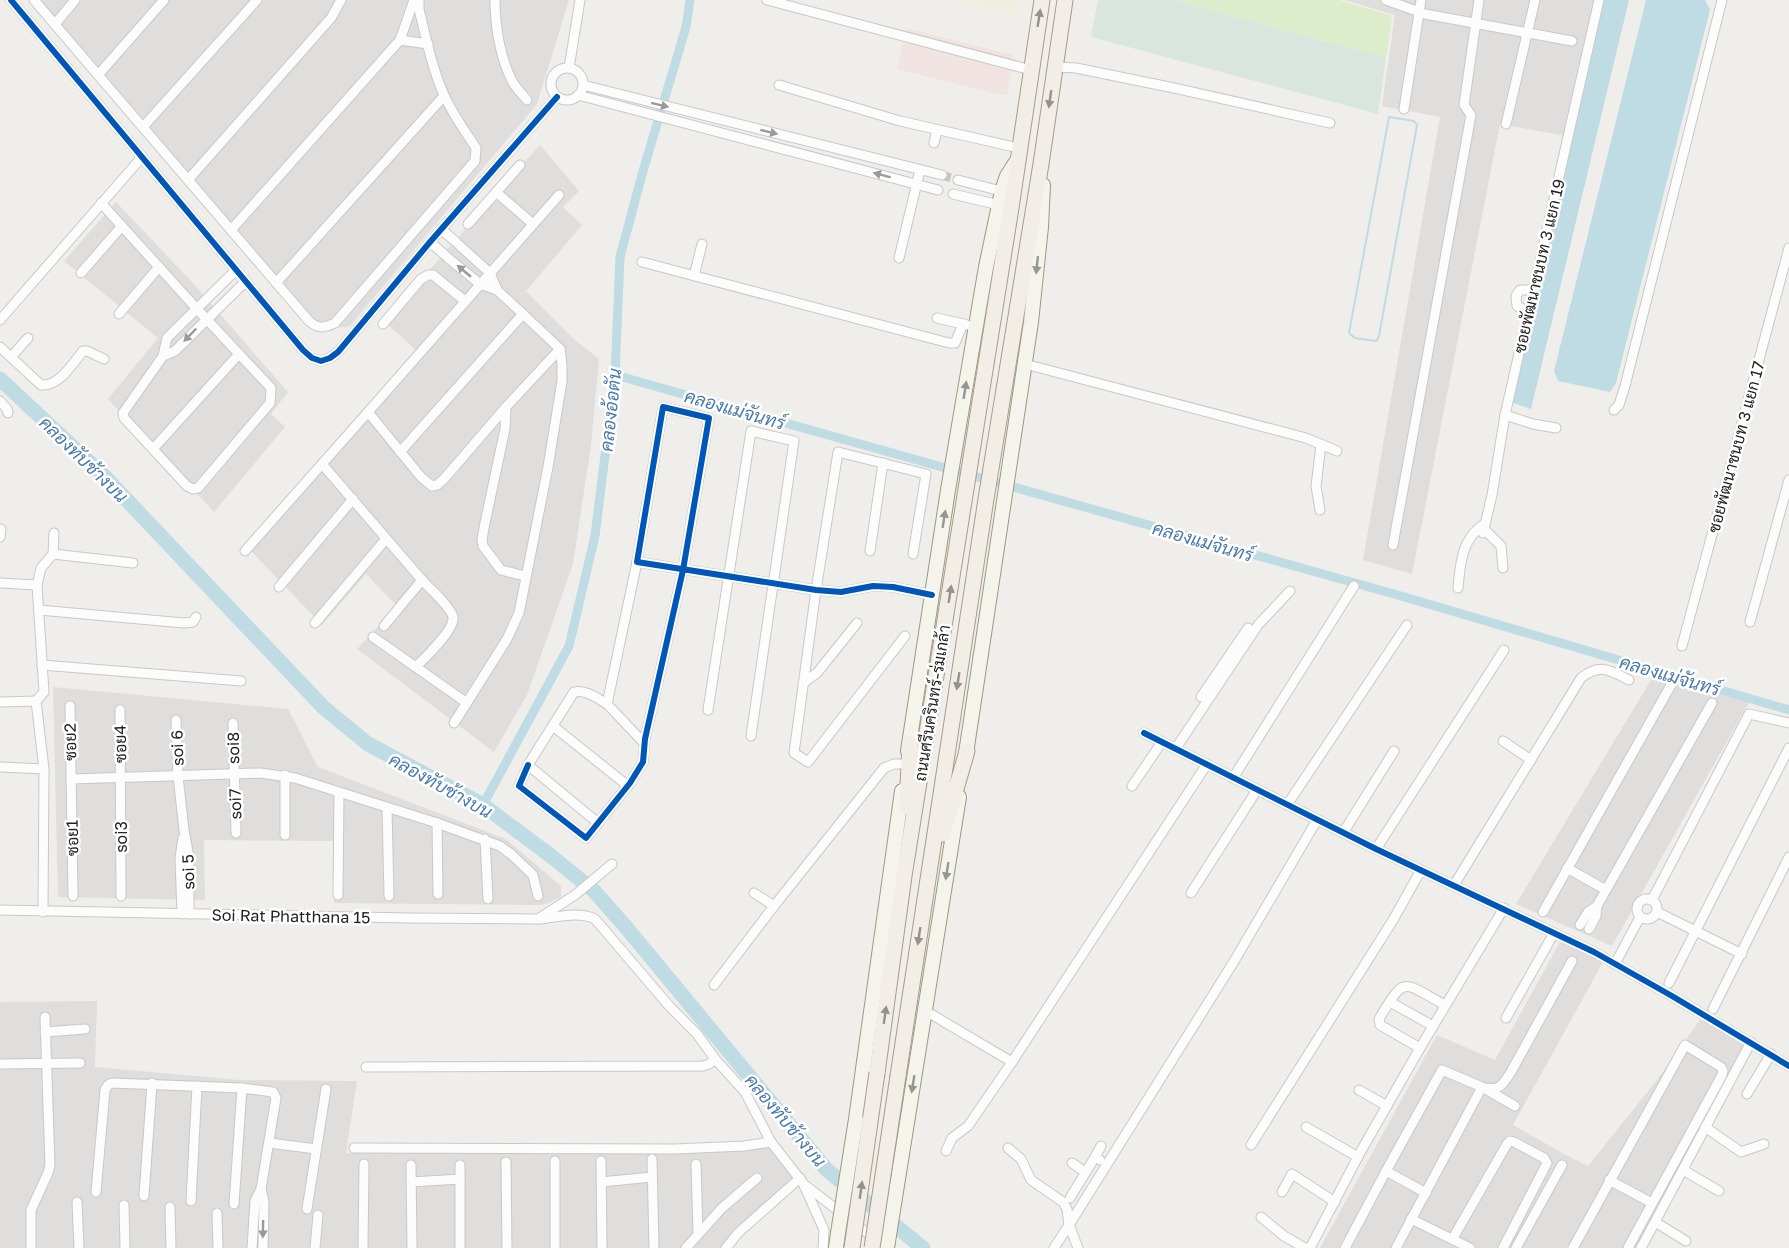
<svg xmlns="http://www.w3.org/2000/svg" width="1789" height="1248" font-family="'Golos Text',Sarabun,sans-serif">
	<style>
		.residential { fill: #dfdedc }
		.commercial { fill: #f1e3e1 }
		.farmland { fill: #efefdf }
		.grass { fill: #ddeccb }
		.wetland { fill: #d9e6de }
		.water { fill: #bfdbe3 }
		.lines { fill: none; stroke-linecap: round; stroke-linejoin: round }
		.stream { stroke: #bfdbe3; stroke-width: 2 }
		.canal { stroke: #bfdbe3; stroke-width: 9 }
		.river { stroke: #bfdbe3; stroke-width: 15 }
		.street-tunnel { stroke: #c7c5c3; stroke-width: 9; stroke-dasharray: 9 4.5; stroke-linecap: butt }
		.street-casing { stroke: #c9c8c7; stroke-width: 11 }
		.secondary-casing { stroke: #999a82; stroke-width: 16 }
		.primary-casing { stroke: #a79c86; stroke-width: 17 }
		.street { stroke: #fdfcfc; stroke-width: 9 }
		.secondary { stroke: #f4f4ed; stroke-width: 14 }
		.primary { stroke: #f3ede7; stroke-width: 15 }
		.secondary-bridge-casing { stroke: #999a82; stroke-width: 16; stroke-linecap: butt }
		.primary-bridge-casing { stroke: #a79c86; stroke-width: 17; stroke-linecap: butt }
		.secondary-bridge { stroke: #f4f4ed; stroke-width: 14 }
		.primary-bridge { stroke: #f3ede7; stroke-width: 15 }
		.cycleway-casing { stroke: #fff; stroke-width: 10 }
		.cycleway { stroke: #0057b8; stroke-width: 6 }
		.oneway { fill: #95928e }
		.oneway2 { fill: #9a9a9a }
		.oneway3 { fill: #969692 }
		.labels { text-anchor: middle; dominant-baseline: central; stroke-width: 5; stroke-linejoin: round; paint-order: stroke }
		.street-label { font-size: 16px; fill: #222; stroke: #fff }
		.water-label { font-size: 18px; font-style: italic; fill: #4a7aab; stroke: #fff }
	</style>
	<rect width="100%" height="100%" fill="#f0eeeb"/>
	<g class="residential">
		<path d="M34 0H569L537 104 349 327 313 328Z"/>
		<path d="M1344 0H1596L1566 136 1500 124 1412 574 1363 560 1440 117 1382 106 1395 15Z"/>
		<path d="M540 145 579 191 563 207 582 225 526 291 575 340 599 359 591 445 573 564 527 695 494 752 357 649 397 606 366 574 322 625 245 545 418 352 384 321Z"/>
		<path d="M116 202 194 284 288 392 271 414 285 427 214 512 108 399 158 338 64 261Z"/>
		<path d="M1657 670 1749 702 1612 946 1516 904Z"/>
		<path d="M53 687 288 709 318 767 506 839 561 886V897L543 905 334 903V841L204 840 205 900 58 897Z"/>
		<path d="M1561 940 1603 962 1513 1125 1564 1154 1588 1166 1657 1080 1704 1014 1751 1042 1640 1248H1320L1437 1035 1495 1060Z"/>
		<path d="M97 1001 95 1067 240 1080 357 1081 346 1153 501 1152 768 1146 797 1181 726 1248H0V1002Z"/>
	</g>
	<path class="commercial" d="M906 28 1013 55 1007 95 996 94 897 69Z"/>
	<path class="farmland" d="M956 0H1020L1017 16Z"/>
	<path class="grass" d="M1173 0H1339L1392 16 1386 58Z"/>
	<path class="wetland" d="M1098 0H1173L1386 58 1378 114 1091 37Z"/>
	<g class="water">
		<path d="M1602 0H1629L1531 409 1513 403Z"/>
		<path d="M1646 0H1705L1710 10 1616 383 1610 392 1558 381 1554 371Z"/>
	</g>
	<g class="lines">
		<path class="stream" d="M1389 117 1414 121 1417 125 1379 336 1377 340 1375 341 1355 338 1349 333Z"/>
		<g class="canal">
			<path d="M615 375 1401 596 1789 710"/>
			<path d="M483 805 569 646 595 536 615 375 620 257 643 171 686 27 690 0"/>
		</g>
		<path class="river" d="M0 379 104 476 324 708 368 744 483 805 551 856 594 891 625 926 827 1170 923 1248"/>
		<path class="street-tunnel" d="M942 175 958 180"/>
		<g class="street-casing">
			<g id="street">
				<path d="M11 0 303 350 312 358 321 361 330 358 338 352 430 242 557 97"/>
				<path d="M34 0 98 75 164 0"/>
				<path d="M495 0C495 26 500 57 512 81 516 88 522 94 527 100"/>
				<path d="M767 0 1031 70"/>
				<path d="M1386 0 1425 14 1572 41"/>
				<path d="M55 24 75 0"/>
				<path d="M400 40 428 44"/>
				<path d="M1055 67 1076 68 1174 88 1330 123"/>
				<path d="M569 68 580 0"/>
				<circle cx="567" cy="84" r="16"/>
				<path d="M98 75 309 321C318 329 324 328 335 323L475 161 476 148C465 131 453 115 444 95 432 68 426 38 419 9V0"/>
				<path d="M583 85 942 175"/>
				<path d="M779 85 900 121 1019 148"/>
				<path d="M578 95 938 190"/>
				<path d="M1404 109 1421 0"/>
				<path d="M1506 124 1535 0"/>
				<path d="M143 127 257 0"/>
				<path d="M934 143 937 130"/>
				<path d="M188 180 331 18 341 0"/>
				<path d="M958 180 1005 192"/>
				<path d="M496 192 533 224"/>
				<path d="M953 194 1003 206"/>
				<path d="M559 195 368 412 421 477 432 486 437 485 444 479 506 407 560 349"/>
				<path d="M101 203 197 309 271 388 270 403 198 488 193 489 187 486 124 418 123 413 163 356 167 338 236 270"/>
				<path d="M468 224 520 165"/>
				<path d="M441 229 456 242"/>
				<path d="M231 230 400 40 414 0"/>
				<path d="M430 242 445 255"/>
				<path d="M459 245 490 273 497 290"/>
				<path d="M448 258 480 284 497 290 523 314 560 349 562 365V381L548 467 519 613 507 639 454 723"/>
				<path d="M899 258 920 170"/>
				<path d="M642 262 949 343H955L963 324"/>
				<path d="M81 273 122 226"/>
				<path d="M694 276 702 244"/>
				<path d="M276 283 444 96"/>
				<path d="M1529 312 1517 306 1516 296 1520 290H1534"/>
				<path d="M119 314 159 267"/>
				<path d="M937 318 967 325"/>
				<path d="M0 320 142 157"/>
				<path d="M383 324 421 279 428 275H433L465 301"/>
				<path d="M0 347 41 385C59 387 73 363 83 351H87L104 359"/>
				<path d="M163 356 175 351 246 281"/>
				<path d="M11 357 28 338"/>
				<path d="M1025 364 1306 438 1337 451"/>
				<path d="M0 401 7 409 8 413"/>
				<path d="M506 407 505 429 485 523 482 539 483 546 501 570 525 576"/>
				<path d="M1614 410 1619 405 1625 386 1722 0"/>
				<path d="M368 412 322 464 422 580 384 626"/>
				<path d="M1505 415 1533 424 1556 428"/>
				<path d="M153 449 239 354"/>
				<path d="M400 452 523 314"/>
				<path d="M1320 510 1316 486 1321 445"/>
				<path d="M1484 529 1501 546 1503 568"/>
				<path d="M1483 533 1492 495 1505 415 1599 0"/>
				<path d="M0 537 1 529"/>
				<path d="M1393 545 1471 115 1464 105 1479 0"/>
				<path d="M245 551 322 464"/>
				<path d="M870 551 883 463"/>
				<path d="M53 554 133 563"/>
				<path d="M637 562 607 704 644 743"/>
				<path d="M0 583 37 585"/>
				<path d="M279 587 353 499"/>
				<path d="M1458 588C1460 564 1462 537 1485 524"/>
				<path d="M39 610 184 623 193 622 196 617"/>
				<path d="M1750 622 1789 480"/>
				<path d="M315 623 386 539"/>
				<path d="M905 636 808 762 794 753 816 590 838 452 926 474 913 554"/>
				<path d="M373 637 467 703"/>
				<path d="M1682 646 1789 248"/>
				<path d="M42 665 241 681"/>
				<path d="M416 667C425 657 455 630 453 617 451 607 429 588 422 580"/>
				<path d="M803 683 817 673 857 623"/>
				<path d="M1201 697 1248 628"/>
				<path d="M0 702 36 701"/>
				<path d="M70 706 73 896"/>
				<path d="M120 710 121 896"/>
				<path d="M708 710 751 431 794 441 751 736"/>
				<path d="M176 720 178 776 184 830 189 857V914"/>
				<path d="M233 723 236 833"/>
				<path d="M553 726 628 786"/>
				<path d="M1144 733 1376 849 1594 952 1672 996 1789 1066"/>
				<path d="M1503 741 1531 760"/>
				<path d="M1176 748 1258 625 1290 591"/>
				<path d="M528 765 519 786 586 838 630 783 643 762 645 739 683 570 709 418 663 407 637 562 816 590 841 592 873 586 893 587 932 595"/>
				<path d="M0 767 44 769"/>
				<path d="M285 775V835"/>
				<path d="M1233 778 1354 586"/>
				<path d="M71 779 260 773 295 778 437 823 500 846 511 854 533 875 538 896"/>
				<path d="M1132 786 1162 742"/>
				<path d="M1287 805 1407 625"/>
				<path d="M387 808 389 896"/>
				<path d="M437 823 438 894"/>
				<path d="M598 823 528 765 574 692C585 689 597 698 607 704"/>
				<path d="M1343 833 1394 751"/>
				<path d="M485 839 488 899"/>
				<path d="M1376 849 1504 650"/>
				<path d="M1567 868 1606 890"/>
				<path d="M1454 885 1581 678C1600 663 1610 670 1629 680"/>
				<path d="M754 893 774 906"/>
				<path d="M1191 893 1257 790"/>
				<path d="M338 895 339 793"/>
				<circle cx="1647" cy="909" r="10"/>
				<path d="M1652 900 1749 714 1789 723"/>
				<path d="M1597 906 1712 703"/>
				<path d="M0 910 410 918 538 919 575 895 612 864"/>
				<path d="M43 912 44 769 36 701 44 692 37 585 41 568 53 554 54 533"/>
				<path d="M1543 912 1671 685"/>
				<path d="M1657 912 1742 954"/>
				<path d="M182 914 180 858 183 838"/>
				<path d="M540 919C557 917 580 911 595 919L670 1007 697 1034 715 1059 745 1092 771 1142 803 1183 824 1230 823 1248"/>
				<path d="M1580 925 1588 912 1597 906 1596 916 1589 929"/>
				<path d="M1615 964 1640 917"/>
				<path d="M1669 983 1789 748"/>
				<path d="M714 985 774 906 884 768 894 764H906"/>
				<path d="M1390 1002 1433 1026"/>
				<path d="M1713 1009 1789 857"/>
				<path d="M924 1010 1012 1062"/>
				<path d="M1506 1018 1554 933"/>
				<path d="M45 1032 85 1029"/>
				<path d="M1420 1048 1380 1025 1379 1019C1406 974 1402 982 1445 1005"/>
				<path d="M0 1064 80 1063"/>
				<path d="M366 1067 703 1066 709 1064 715 1059"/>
				<path d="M1488 1088C1500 1091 1504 1082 1511 1072L1572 961"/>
				<path d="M1359 1090 1387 1106"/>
				<path d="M1747 1094 1771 1054"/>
				<path d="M1306 1127 1358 1157"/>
				<path d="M1705 1127 1741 1152 1764 1144"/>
				<path d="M270 1143 316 1149"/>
				<path d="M1251 1145 1393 920 1421 870"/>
				<path d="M354 1148 675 1149 744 1146 771 1142"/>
				<path d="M1008 1148 1021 1159 1031 1180 1063 1202 1067 1209 1069 1225 1054 1248"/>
				<path d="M946 1151 952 1138 968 1126 1012 1062 1207 764"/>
				<path d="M652 1159 654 1248"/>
				<path d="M1100 1160 1095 1157 1101 1146"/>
				<path d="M555 1161V1248"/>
				<path d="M601 1161 602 1248"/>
				<path d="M506 1162 507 1248"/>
				<path d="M1072 1163 1085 1172"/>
				<path d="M696 1164 698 1234"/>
				<path d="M411 1165 412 1248"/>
				<path d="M460 1165V1248"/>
				<path d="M1683 1170 1719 1191"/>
				<path d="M1386 1171 1442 1070 1482 1087 1515 1106"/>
				<path d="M1609 1180 1652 1203"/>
				<path d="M411 1182 460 1179"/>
				<path d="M601 1182 652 1177"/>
				<path d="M805 1185 875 1239"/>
				<path d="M96 1192 105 1090 108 1085 112 1083 242 1088 273 1092 276 1098 261 1189"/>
				<path d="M1282 1192 1292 1174 1335 1202"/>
				<path d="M144 1196 152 1083"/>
				<path d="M1070 1198 1095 1157"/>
				<path d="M191 1201 197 1086"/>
				<path d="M77 1202 79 1248"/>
				<path d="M234 1204 242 1088"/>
				<path d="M124 1205 125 1248"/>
				<path d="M170 1207 171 1248"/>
				<path d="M307 1209 326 1089"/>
				<path d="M217 1213 218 1248"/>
				<path d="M1261 1217 1284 1236 1305 1248"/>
				<path d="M1411 1219 1470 1248"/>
				<path d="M1655 1222 1686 1241"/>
				<path d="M1453 1238 1507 1144 1510 1141 1514 1142 1544 1158 1547 1163 1503 1248"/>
				<path d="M31 1248V1210L48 1173 50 1165 45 1017"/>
				<path d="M252 1248 255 1201 261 1189 264 1202 263 1248"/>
				<path d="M315 1248 318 1215"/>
				<path d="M363 1248 364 1164"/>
				<path d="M686 1248 722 1208 757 1178"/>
				<path d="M726 1248 738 1233 800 1178"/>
				<path d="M1078 1248 1069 1225 1233 963 1317 820"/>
				<path d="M1310 1248 1361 1151 1420 1048 1504 908"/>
				<path d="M1345 1248 1386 1171 1426 1193"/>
				<path d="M1396 1248 1482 1087"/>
				<path d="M1516 1248 1562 1165"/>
				<path d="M1573 1248 1685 1045 1721 1067 1723 1071 1722 1075 1628 1248"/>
				<path d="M1641 1248 1751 1042"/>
			</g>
		</g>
		<g class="secondary-casing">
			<g id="secondary">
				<path d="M908 751 948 490 986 267 1002 191 1007 176 1018 159"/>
				<path d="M965 760 1031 322 1041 227 1043 185"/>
				<path d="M856 1119 902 791"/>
				<path d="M836 1248 838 1233"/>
				<path d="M887 1248 959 797"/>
			</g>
		</g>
		<g class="primary-casing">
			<g id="primary">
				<path d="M907 807 910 743"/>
				<path d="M943 834 967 751"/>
				<path d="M877 1073 904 876 1011 208 1042 0"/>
				<path d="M898 1076 986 499 1041 164 1065 0"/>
			</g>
		</g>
		<use href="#street" class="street"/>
		<use href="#secondary" class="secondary"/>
		<use href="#primary" class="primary"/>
		<g class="secondary-bridge-casing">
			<path id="secondary-bridge" d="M838 1233 856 1119"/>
		</g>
		<g class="primary-bridge-casing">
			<g id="primary-bridge">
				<path d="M852 1248 877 1073"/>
				<path d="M872 1248 898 1076"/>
			</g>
		</g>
		<use href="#secondary-bridge" class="secondary-bridge"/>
		<use href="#primary-bridge" class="primary-bridge"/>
		<g class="cycleway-casing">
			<g id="cycleway">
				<path d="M11 0 303 350 312 358 321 361 330 358 338 352 430 242 557 97"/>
				<path d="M1144 733 1376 849 1594 952 1672 996 1789 1066"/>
				<path d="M528 765 519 786 586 838 630 783 643 762 645 739 683 570 709 418 663 407 637 562 816 590 841 592 873 586 893 587 932 595"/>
			</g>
		</g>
		<use href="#cycleway" class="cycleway"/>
	</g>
	<defs><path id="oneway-solid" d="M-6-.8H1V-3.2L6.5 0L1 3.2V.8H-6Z" transform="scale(1.5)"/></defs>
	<g class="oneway">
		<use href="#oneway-solid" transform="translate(1039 18) rotate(-81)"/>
		<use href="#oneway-solid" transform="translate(1050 99) rotate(98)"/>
		<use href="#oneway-solid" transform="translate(950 594) rotate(-81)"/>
		<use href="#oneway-solid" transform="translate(958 681) rotate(99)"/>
		<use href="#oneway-solid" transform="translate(919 936) rotate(99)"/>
		<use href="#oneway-solid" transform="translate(885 1015) rotate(-82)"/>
		<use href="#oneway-solid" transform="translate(861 1190) rotate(-82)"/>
	</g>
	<g class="oneway2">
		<use href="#oneway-solid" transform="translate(660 105) rotate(14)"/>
		<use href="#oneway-solid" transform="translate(769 132) rotate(14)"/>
		<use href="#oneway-solid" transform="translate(882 175) rotate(-165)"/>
		<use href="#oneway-solid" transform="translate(464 271) rotate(-140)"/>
		<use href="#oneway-solid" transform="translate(190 335) rotate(134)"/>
		<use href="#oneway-solid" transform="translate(263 1229) rotate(91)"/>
	</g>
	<g class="oneway3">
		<use href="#oneway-solid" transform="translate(1037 265) rotate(96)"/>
		<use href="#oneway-solid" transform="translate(965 390) rotate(-81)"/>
		<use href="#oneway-solid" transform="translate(944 519) rotate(-81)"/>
		<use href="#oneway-solid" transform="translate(947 871) rotate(99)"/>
		<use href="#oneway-solid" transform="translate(913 1084) rotate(99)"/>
	</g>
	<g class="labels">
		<g class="street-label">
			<text transform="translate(1539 266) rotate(-77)">ซอยพัฒนาชนบท 3 แยก 19</text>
			<text transform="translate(1736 447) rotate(-75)">ซอยพัฒนาชนบท 3 แยก 17</text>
			<text transform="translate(932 703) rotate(-81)">ถนนศรีนครินทร์-ร่มเกล้า</text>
			<text transform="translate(70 742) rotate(-91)">ซอย2</text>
			<text transform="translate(120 744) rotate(-91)">ซอย4</text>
			<text transform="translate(177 748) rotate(-92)">soi 6</text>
			<text transform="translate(233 748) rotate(-91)">soi8</text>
			<text transform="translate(235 804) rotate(-92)">soi7</text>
			<text transform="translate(121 837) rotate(-90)">soi3</text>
			<text transform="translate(72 838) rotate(-91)">ซอย1</text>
			<text transform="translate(188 872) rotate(-92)">soi 5</text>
			<text transform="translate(291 916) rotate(1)">Soi Rat Phatthana 15</text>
		</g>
		<g class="water-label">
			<text transform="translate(735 409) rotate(16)">คลองแม่จันทร์</text>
			<text transform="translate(610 410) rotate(-84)">คลองอ้อตัน</text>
			<text transform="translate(84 459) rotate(44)">คลองทับช้างบน</text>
			<text transform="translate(1203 541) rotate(16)">คลองแม่จันทร์</text>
			<text transform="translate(1670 675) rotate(16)">คลองแม่จันทร์</text>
			<text transform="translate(441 785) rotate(29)">คลองทับช้างบน</text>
			<text transform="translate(786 1120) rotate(50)">คลองทับช้างบน</text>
		</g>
	</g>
</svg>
